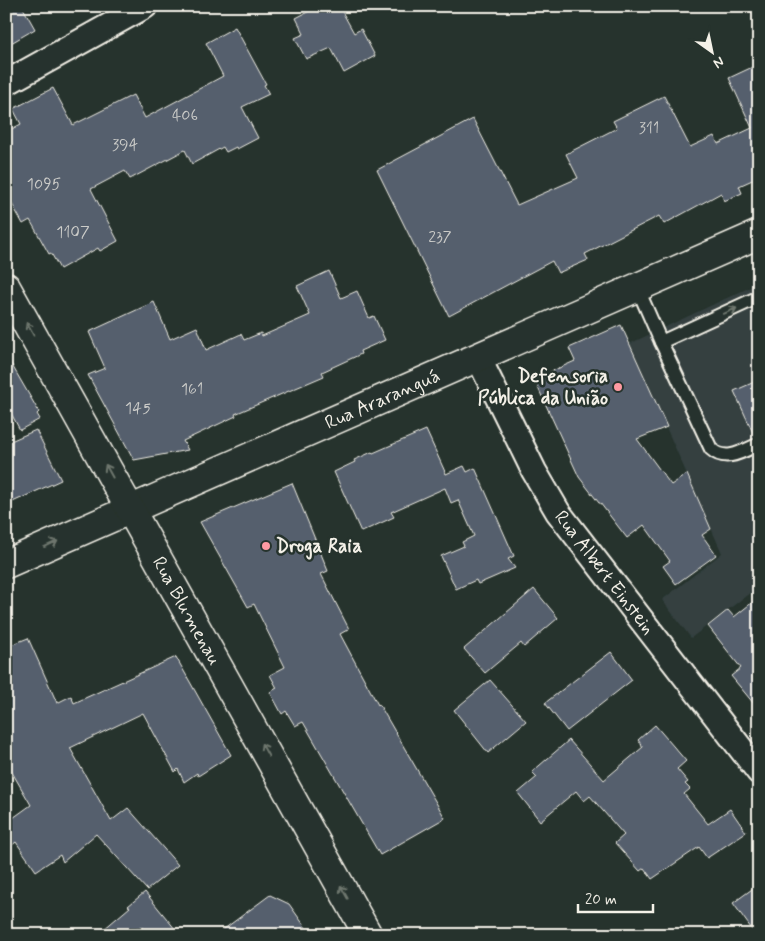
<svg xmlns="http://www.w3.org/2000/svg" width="765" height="941" font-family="Mynerve,sans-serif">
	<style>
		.built { fill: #344040 }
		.building { fill: #545f6d; stroke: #f4f1e8 }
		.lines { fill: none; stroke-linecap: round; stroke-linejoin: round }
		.lane-casing { stroke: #f4f1e8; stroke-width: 16 }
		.street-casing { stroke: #f4f1e8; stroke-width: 28 }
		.secondary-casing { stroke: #f4f1e8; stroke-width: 31 }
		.primary-casing { stroke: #f4f1e8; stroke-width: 31 }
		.lane { stroke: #26332d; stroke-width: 12 }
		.street { stroke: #26332d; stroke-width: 24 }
		.secondary { stroke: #26332d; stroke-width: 28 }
		.primary { stroke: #26332d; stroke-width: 28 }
		.oneway { stroke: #6e766e }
		.poi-dot { fill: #ff9aa2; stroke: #26332d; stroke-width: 2 }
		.labels { text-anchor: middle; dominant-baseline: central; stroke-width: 5; stroke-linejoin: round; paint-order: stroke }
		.number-label { font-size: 16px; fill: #ccccc9 }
		.poi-label { font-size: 19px; font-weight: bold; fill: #f4f1e8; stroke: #26332d; text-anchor: end }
		.street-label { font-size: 19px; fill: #f4f1e8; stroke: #26332d }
	</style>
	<rect width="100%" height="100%" fill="#26332d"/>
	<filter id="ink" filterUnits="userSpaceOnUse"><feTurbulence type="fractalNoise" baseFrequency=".02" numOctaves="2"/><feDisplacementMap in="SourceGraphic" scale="10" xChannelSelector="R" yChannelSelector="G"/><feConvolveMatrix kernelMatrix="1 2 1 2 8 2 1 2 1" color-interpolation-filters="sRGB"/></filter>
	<g filter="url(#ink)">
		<path class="built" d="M759 283V586L691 638 662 600 722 553 629 344Z"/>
		<g class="building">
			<path d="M6 6H22L35 29 6 46Z"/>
			<path d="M319 6H339L354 33 361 29 375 56 344 73 331 48 306 59 295 38 304 34 296 18Z"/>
			<path d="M235 27 266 84 264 85 269 94 242 107 258 138 237 149 236 147 226 152 223 147 192 164 185 150 130 179 125 171 91 189 118 241 100 251 98 248 60 269 51 253 49 254 30 220 23 224 6 193V132L21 124 13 109 53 88 73 125 133 95 145 118 223 76 206 43Z"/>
			<path d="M759 64V177L739 186 742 193 724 201 721 193 664 224 659 216 585 254 588 260 558 273 552 261 449 316 377 170 473 119 517 205 578 178 566 154 617 128 613 121 664 96 690 147 714 136 718 144 752 128 729 78Z"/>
			<path d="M329 271 341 298 357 291 369 318 374 316 385 340 360 351 361 354 322 372 324 376 235 414 236 416 183 441 188 450 134 460 88 375 105 368 89 332 154 302 170 339 197 327 206 350 241 334 244 340 261 333 262 336 310 315 297 286Z"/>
			<path d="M621 325 667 427 637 439 671 485 687 474 711 529 702 535 716 555 676 584 663 566 670 561 644 525 627 538 600 503H599L579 477 534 379 575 361 569 348Z"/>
			<path d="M6 355 39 412 37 414 40 419 20 430 6 404Z"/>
			<path d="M759 380V436L755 437 734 391Z"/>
			<path d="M36 430 61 480 6 505V443Z"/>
			<path d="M426 430 446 474 464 466 467 472 475 468 514 556 508 559 515 568 478 584 476 580 456 589 441 556 464 546 462 542 474 536 458 500 451 503 445 488 391 512 394 517 361 532 334 472 355 462 354 460 372 452 373 453Z"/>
			<path d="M292 483 328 571 321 574 349 629 340 634 378 705 379 704 445 818 380 855 303 722 295 726 286 711 282 714 270 692 277 688 270 675 285 667 254 604 248 607 200 522Z"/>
			<path d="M534 589 558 618 524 647 521 643 485 673 464 649Z"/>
			<path d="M759 597V710L731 676 741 668 708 626 728 610 734 617Z"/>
			<path d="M28 638 57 703 71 696 74 703 176 657 231 755 198 776 197 773 184 782 178 769 175 772 143 713 70 748 111 821 128 808 178 865 147 890 96 834 63 862 60 855 36 871 16 842 6 850V823L31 805 6 762V647Z"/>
			<path d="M611 652 632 680 567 731 545 703Z"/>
			<path d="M490 680 526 721 488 753 454 710Z"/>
			<path d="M655 725 686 761 677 769 688 782 685 784 690 789 684 794 708 824 730 809 746 832 707 858 699 847 652 879 644 868 640 871 615 843 624 835 590 796 584 801 576 791 540 821 518 793 537 777 532 772 569 740 604 780 643 747 638 740Z"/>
			<path d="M759 884V935H756L733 903Z"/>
			<path d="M145 892 180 935H149L141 926 130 935H97L130 907 128 906Z"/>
			<path d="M270 895 289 904 311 935H216Z"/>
		</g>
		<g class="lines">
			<g class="lane-casing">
				<g id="lane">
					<path d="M637 287 661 342 711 449C726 463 743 451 759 444"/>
					<path d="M661 342 759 297"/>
				</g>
			</g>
			<g class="street-casing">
				<g id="street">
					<path d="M6 83 145 6"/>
					<path id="s1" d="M478 357 534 471 558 512 759 772"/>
				</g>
			</g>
			<g class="secondary-casing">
				<g id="secondary">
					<path id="s2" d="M6 564 759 234"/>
				</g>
			</g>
			<g class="primary-casing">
				<g id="primary">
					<path id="s3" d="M6 287 368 935"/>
				</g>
			</g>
			<use href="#lane" class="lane"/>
			<use href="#street" class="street"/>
			<use href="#secondary" class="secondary"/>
			<use href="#primary" class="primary"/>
		</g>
		<defs><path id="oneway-shaft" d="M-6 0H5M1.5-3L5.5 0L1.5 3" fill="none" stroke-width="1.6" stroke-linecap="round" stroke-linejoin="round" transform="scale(1.25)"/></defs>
		<g class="oneway">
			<use href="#oneway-shaft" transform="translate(730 311) rotate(-24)"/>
			<use href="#oneway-shaft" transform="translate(30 329) rotate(-119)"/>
			<use href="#oneway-shaft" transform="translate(109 471) rotate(-119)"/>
			<use href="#oneway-shaft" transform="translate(51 544) rotate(-24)"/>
			<use href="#oneway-shaft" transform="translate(265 750) rotate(-119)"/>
			<use href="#oneway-shaft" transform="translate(344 892) rotate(-119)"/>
		</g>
	</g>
	<g class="poi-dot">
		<circle cx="618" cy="387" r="5"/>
		<circle cx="266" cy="546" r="5"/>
	</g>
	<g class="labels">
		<g class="number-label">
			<text x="185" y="115">406</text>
			<text x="649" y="128">311</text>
			<text x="125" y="145">394</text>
			<text x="44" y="184">1095</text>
			<text x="73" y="232">1107</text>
			<text x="440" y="237">237</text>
			<text x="192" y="389">161</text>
			<text x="138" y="408">145</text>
		</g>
		<g class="poi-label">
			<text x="608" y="376">Defensoria<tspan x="608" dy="22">Pública da União</tspan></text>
			<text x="276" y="546" text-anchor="start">Droga Raia</text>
		</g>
		<g class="street-label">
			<text stroke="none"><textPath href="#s2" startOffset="411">Rua Araranguá</textPath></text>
			<text stroke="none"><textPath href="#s1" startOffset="251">Rua Albert Einstein</textPath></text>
			<text stroke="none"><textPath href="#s3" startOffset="371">Rua Blumenau</textPath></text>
		</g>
	</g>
	<rect width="765" height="941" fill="none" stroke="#26332d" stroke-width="25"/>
	<rect x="12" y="12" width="740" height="916" fill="none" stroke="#f4f1e8" stroke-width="2" filter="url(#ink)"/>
	<g transform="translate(712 52) rotate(147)" stroke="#26332d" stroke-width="4" paint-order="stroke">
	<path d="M0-4L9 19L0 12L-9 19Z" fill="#f4f1e8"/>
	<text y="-8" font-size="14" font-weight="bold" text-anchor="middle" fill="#f4f1e8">N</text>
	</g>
	<path d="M578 904v8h75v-8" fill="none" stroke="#f4f1e8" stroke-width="2.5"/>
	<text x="585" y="904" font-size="15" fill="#f4f1e8" stroke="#26332d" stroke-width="4" paint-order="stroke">20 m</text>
</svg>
